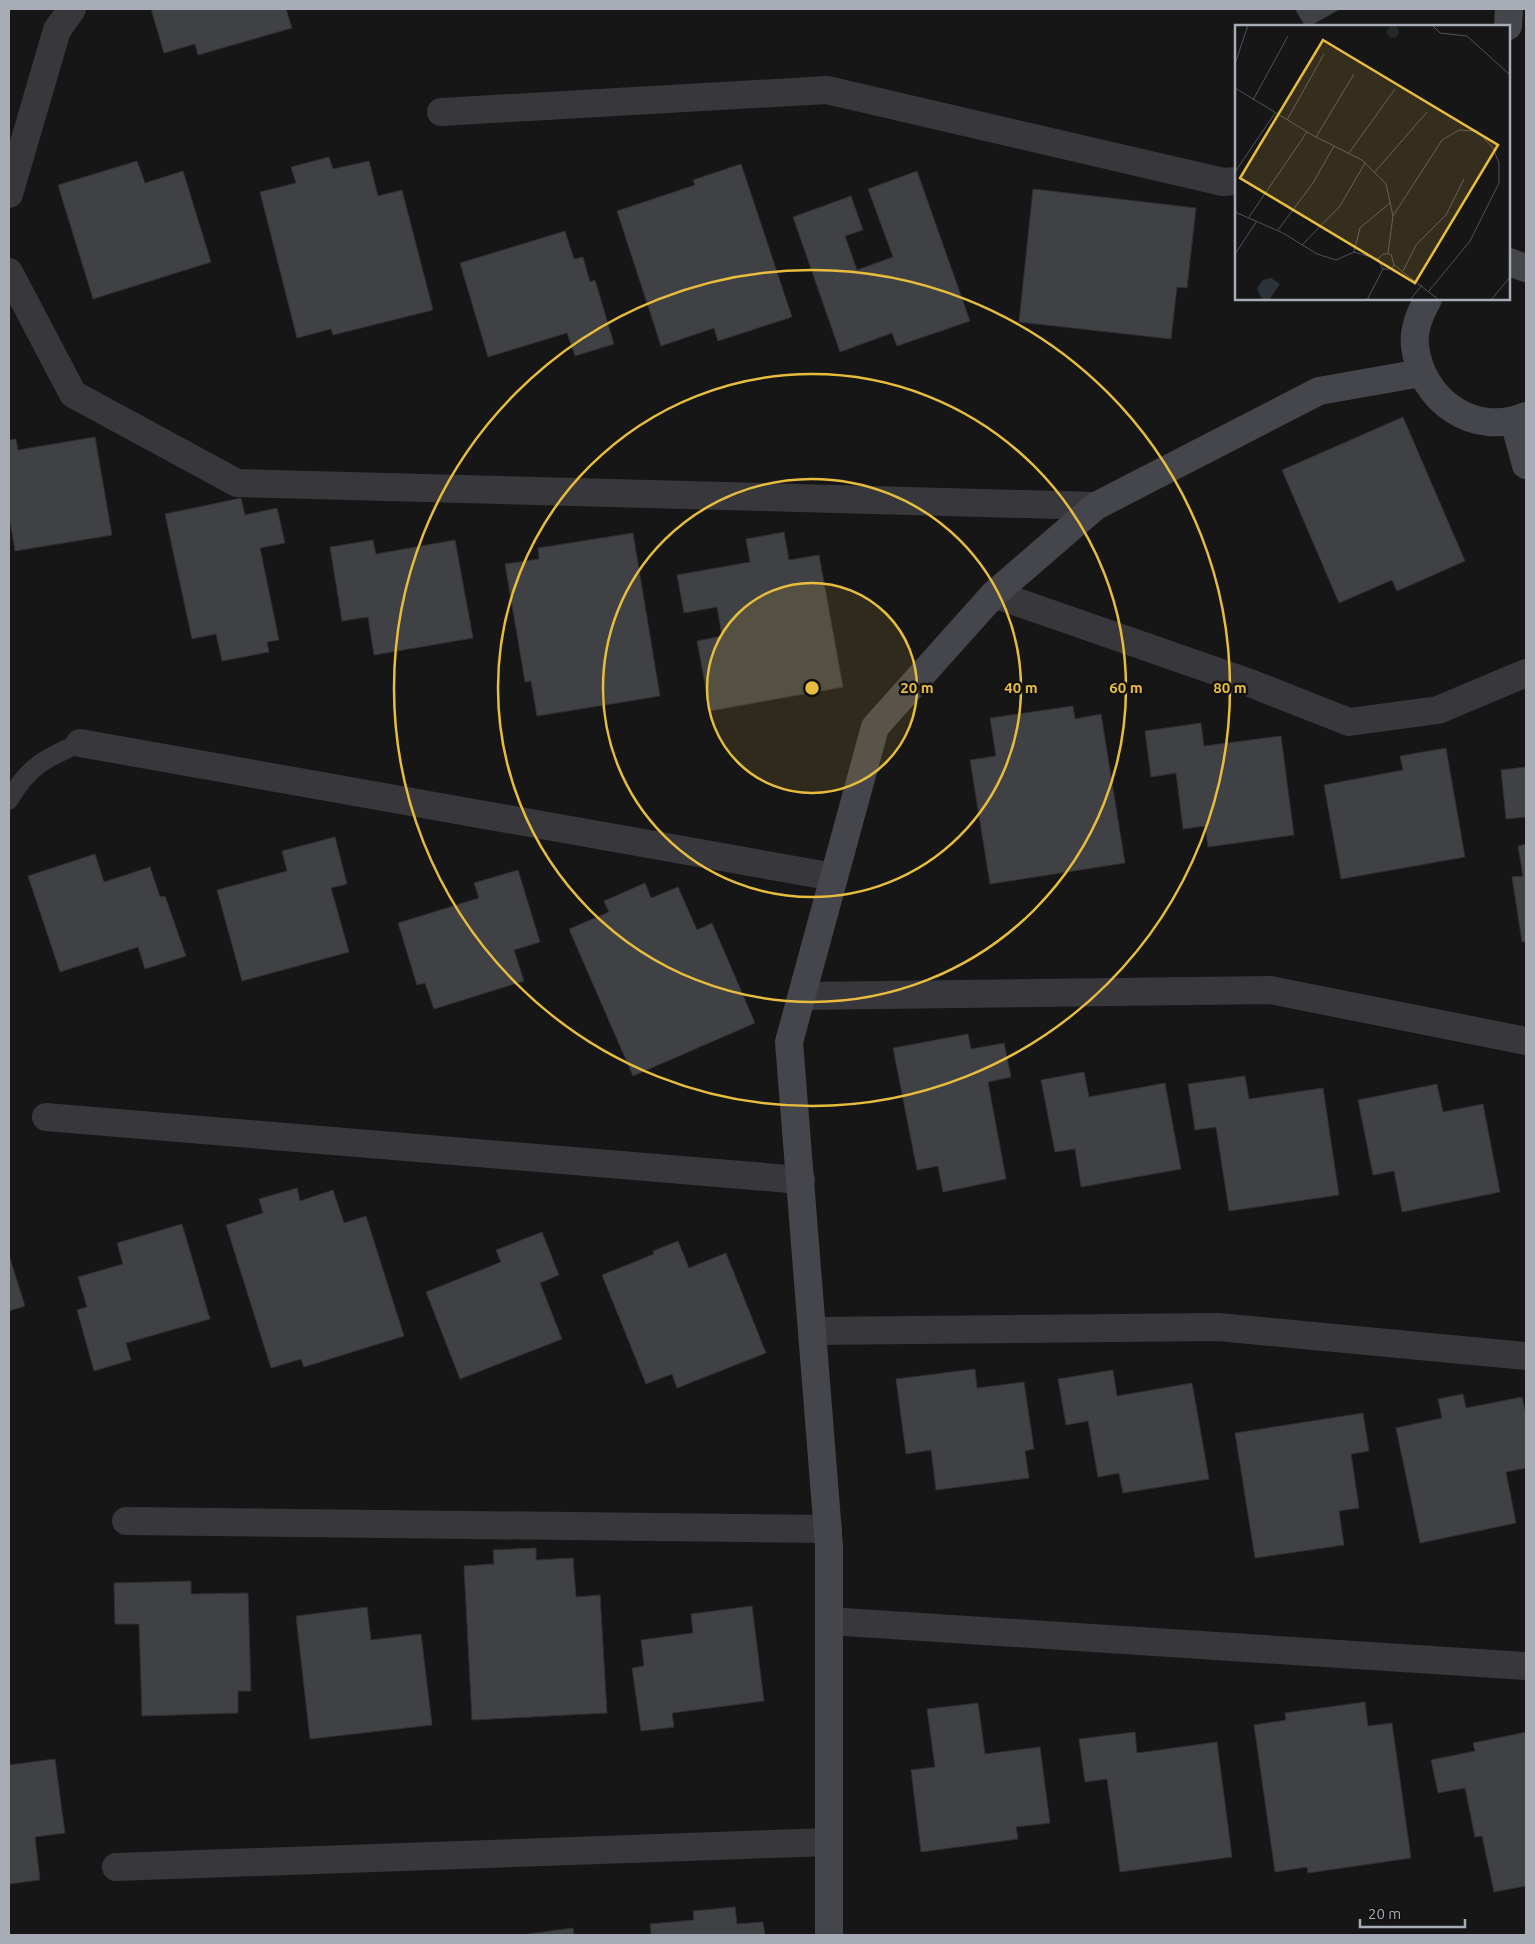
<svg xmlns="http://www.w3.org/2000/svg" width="1535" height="1944" viewBox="0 0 1535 1944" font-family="Ubuntu,sans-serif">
  <rect width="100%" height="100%" fill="#161617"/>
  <!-- building -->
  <g fill="#404144" stroke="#303033">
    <path d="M151 9H286L292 28 198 55 195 44 164 53Z"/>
    <path d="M1295 9H1340L1310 26H1305Z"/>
    <path d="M329 157 333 169 369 161 378 196 402 190 433 310 333 335 331 329 297 338 260 192 296 183 291 167Z"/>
    <path d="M137 161 145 183 183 171 211 262 93 299 58 185Z"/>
    <path d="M741 164 792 317 718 341 714 328 661 346 617 211 695 185 693 180Z"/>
    <path d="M917 171 970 321 897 346 892 333 840 352 793 217 851 196 863 230 845 236 857 270 893 257 868 189Z"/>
    <path d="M1033 189 1196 208 1187 288 1177 287 1171 339 1019 322Z"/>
    <path d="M565 231 574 259 583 257 590 282 595 280 614 344 575 356 567 333 488 357 460 263Z"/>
    <path d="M1403 417 1465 561 1397 591 1392 580 1339 603 1282 470Z"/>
    <path d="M95 437 112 535 15 551 9 515V440L16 439 18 450Z"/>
    <path d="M241 498 245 515 277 508 285 543 260 548 279 640 267 642 269 652 222 661 216 634 192 639 165 514Z"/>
    <path d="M784 532 789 560 819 555 843 687 710 711 697 641 722 636 717 607 684 613 677 575 750 562 746 539Z"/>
    <path d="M633 533 660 696 537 716 531 681 525 682 505 564 539 559 538 548Z"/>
    <path d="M373 540 376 554 455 540 473 638 374 655 368 617 342 621 330 547Z"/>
    <path d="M1073 706 1075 719 1101 714 1125 863 990 884 970 760 996 756 990 718Z"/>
    <path d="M1201 723 1204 746 1281 736 1294 835 1208 847 1205 826 1183 829 1176 773 1151 777 1145 731Z"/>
    <path d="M1446 748 1465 857 1341 879 1324 785 1403 770 1400 756Z"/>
    <path d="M1526 767V817L1506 819 1501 770Z"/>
    <path d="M335 837 347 884 331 888 349 952 242 981 217 890 287 871 282 851Z"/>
    <path d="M1526 844V942H1522L1512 877 1523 876 1518 846Z"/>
    <path d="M95 854 104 882 150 867 160 897 165 896 186 956 145 969 138 947 60 972 28 876Z"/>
    <path d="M518 870 540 942 514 950 524 981 434 1009 425 983 417 985 398 923 479 898 474 883Z"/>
    <path d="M645 883 651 898 678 887 697 930 712 923 755 1023 633 1076 569 929 609 912 604 901Z"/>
    <path d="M968 1034 971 1049 1004 1043 1011 1077 988 1082 1006 1179 943 1192 938 1166 917 1170 893 1048Z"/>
    <path d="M1084 1072 1089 1097 1165 1083 1181 1169 1081 1187 1075 1149 1055 1152 1041 1080Z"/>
    <path d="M1245 1076 1249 1099 1323 1088 1339 1195 1229 1211 1216 1127 1195 1130 1188 1084Z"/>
    <path d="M1437 1084 1443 1112 1483 1104 1500 1192 1402 1212 1394 1171 1373 1175 1358 1100Z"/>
    <path d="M297 1188 300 1201 333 1190 344 1223 366 1216 404 1336 304 1367 301 1359 271 1368 226 1225 263 1213 259 1199Z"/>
    <path d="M182 1224 210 1319 126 1343 131 1360 94 1371 77 1310 87 1307 78 1277 123 1264 117 1243Z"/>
    <path d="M542 1232 559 1275 540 1283 562 1339 460 1379 426 1292 501 1262 496 1250Z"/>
    <path d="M678 1241 689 1268 726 1253 766 1353 677 1388 672 1374 646 1384 602 1275 654 1254 653 1251Z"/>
    <path d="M9 1255 25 1306 9 1311Z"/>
    <path d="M975 1369 977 1388 1024 1382 1034 1449 1025 1451 1029 1478 936 1490 931 1450 906 1454 896 1379Z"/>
    <path d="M1113 1370 1117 1396 1192 1383 1209 1479 1123 1493 1119 1473 1098 1477 1088 1421 1066 1425 1058 1379Z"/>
    <path d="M1463 1394 1466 1408 1522 1397 1526 1415V1468L1506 1472 1516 1523 1420 1543 1396 1428 1442 1418 1438 1399Z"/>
    <path d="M1363 1413 1369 1451 1351 1454 1359 1508 1339 1511 1344 1545 1255 1558 1235 1433Z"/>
    <path d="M536 1548V1560L573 1558 576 1597 600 1595 607 1713 472 1720 464 1566 494 1564 493 1550Z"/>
    <path d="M191 1581V1594L248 1593 251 1691H238V1713L142 1716 139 1624H115L114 1583Z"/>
    <path d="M752 1606 764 1701 672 1713 674 1727 641 1731 632 1668 644 1666 641 1640 693 1633 691 1614Z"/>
    <path d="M367 1607 371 1640 421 1634 432 1725 310 1739 296 1616Z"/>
    <path d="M1365 1702 1368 1726 1392 1723 1411 1858 1308 1873 1307 1867 1275 1872 1254 1725 1286 1720 1285 1713Z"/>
    <path d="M978 1703 985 1754 1040 1747 1050 1823 1016 1827 1018 1839 921 1852 911 1770 935 1767 927 1709Z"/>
    <path d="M1135 1732 1137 1753 1217 1742 1232 1857 1120 1872 1107 1779 1085 1782 1079 1739Z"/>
    <path d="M1526 1732V1886L1494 1892 1482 1836 1475 1837 1465 1788 1438 1793 1431 1760 1475 1751 1473 1743Z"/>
    <path d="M55 1759 65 1833 35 1837 40 1880 9 1884V1765Z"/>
    <path d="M735 1907 737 1924 763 1922 765 1935H651L650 1924 694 1920 693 1911Z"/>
    <path d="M573 1928 574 1935H520Z"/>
  </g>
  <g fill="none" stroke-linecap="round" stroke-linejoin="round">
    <!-- lane -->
    <path stroke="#37373c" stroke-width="19" d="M9 800C29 766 44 759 80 743"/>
    <!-- street -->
    <g stroke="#37373c" stroke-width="28">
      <path d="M441 112 827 90 1223 182 1236 181"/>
      <path d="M9 194 57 30 72 9"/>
      <path d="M9 272 73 394 237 483 1096 506"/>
      <path d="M994 594 1250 683 1349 722 1438 710 1526 673"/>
      <path d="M80 743 834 877"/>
      <path d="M802 996 1270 990 1526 1041"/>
      <path d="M46 1117 801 1180"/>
      <path d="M812 1331 1218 1327 1526 1356"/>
      <path d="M126 1521 828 1529"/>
      <path d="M829 1621 1526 1666"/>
      <path d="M116 1867 829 1842"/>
    </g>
    <!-- secondary -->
    <g stroke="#45464c" stroke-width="28">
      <path d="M1508 26 1509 9"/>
      <path d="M1509 262 1526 268"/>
      <path d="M1428 299C1420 313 1413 330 1415 346 1421 400 1474 438 1526 416"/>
      <path d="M1514 421 1526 465"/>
      <path d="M829 1935V1546L789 1042 875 727 994 594 1096 506 1319 391 1421 373"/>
    </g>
  </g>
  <!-- distance rings -->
  <circle cx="812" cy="688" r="105" fill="#e8bd3d" fill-opacity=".12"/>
  <g fill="none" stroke="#e8bd3d" stroke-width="2.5">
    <circle cx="812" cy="688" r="105"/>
    <circle cx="812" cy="688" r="209"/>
    <circle cx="812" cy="688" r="314"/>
    <circle cx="812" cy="688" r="418"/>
  </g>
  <!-- overview -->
  <g transform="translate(1235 25)">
    <rect width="275" height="275" fill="#161617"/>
    <path d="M152 7a6 6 0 1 1 12 0a6 6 0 1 1-12 0Z" fill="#222a23"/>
    <path d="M36 253 45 259 34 275H27L22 263 28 255Z" fill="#2c333b"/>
    <path fill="none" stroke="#505257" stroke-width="1" d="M197 0 205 8 232 11 275 50M0 39 13 0M0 63 79 111 127 135 151 159 158 191 153 228M18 75 53 11M52 95 89 29M81 112 119 49M114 128 160 64M0 147 40 88M139 148 192 87M0 187 48 208 82 229 101 235 119 227 143 234M158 191 207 115 224 105 242 106 258 123 264 138V158L235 216 194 266M14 192 72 107M43 205 78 158 99 121M67 220 105 181 130 138M119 227 125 203 156 177M0 229 22 196M159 240 156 244H148L143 234 148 229H156L159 240 204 275M168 246 181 220 211 190 229 154M132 275 148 244M175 275 187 260M256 275 275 252"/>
    <path fill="#e8bd3d" fill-opacity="0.15" stroke="#e8bd3d" stroke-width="2.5" d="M88 15 263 120 180 258 5 153Z"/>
    <rect width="275" height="275" fill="none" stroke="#a8acb7" stroke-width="2.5"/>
  </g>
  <circle cx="812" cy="688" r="8" fill="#e8bd3d" stroke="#111112" stroke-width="2.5"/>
  <g font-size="15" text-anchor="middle" font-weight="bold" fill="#e8bd3d" stroke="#111112" stroke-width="5" stroke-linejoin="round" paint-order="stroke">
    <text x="917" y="693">20 m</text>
    <text x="1021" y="693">40 m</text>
    <text x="1126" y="693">60 m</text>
    <text x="1230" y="693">80 m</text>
  </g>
  <!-- border -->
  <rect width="1535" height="1944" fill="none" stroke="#a8acb7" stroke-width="20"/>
  <!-- scale -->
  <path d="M1360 1919v8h105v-8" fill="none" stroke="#a8acb7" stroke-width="2.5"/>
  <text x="1368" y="1919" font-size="15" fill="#a8acb7" stroke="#111112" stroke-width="4" paint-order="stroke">20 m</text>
</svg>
